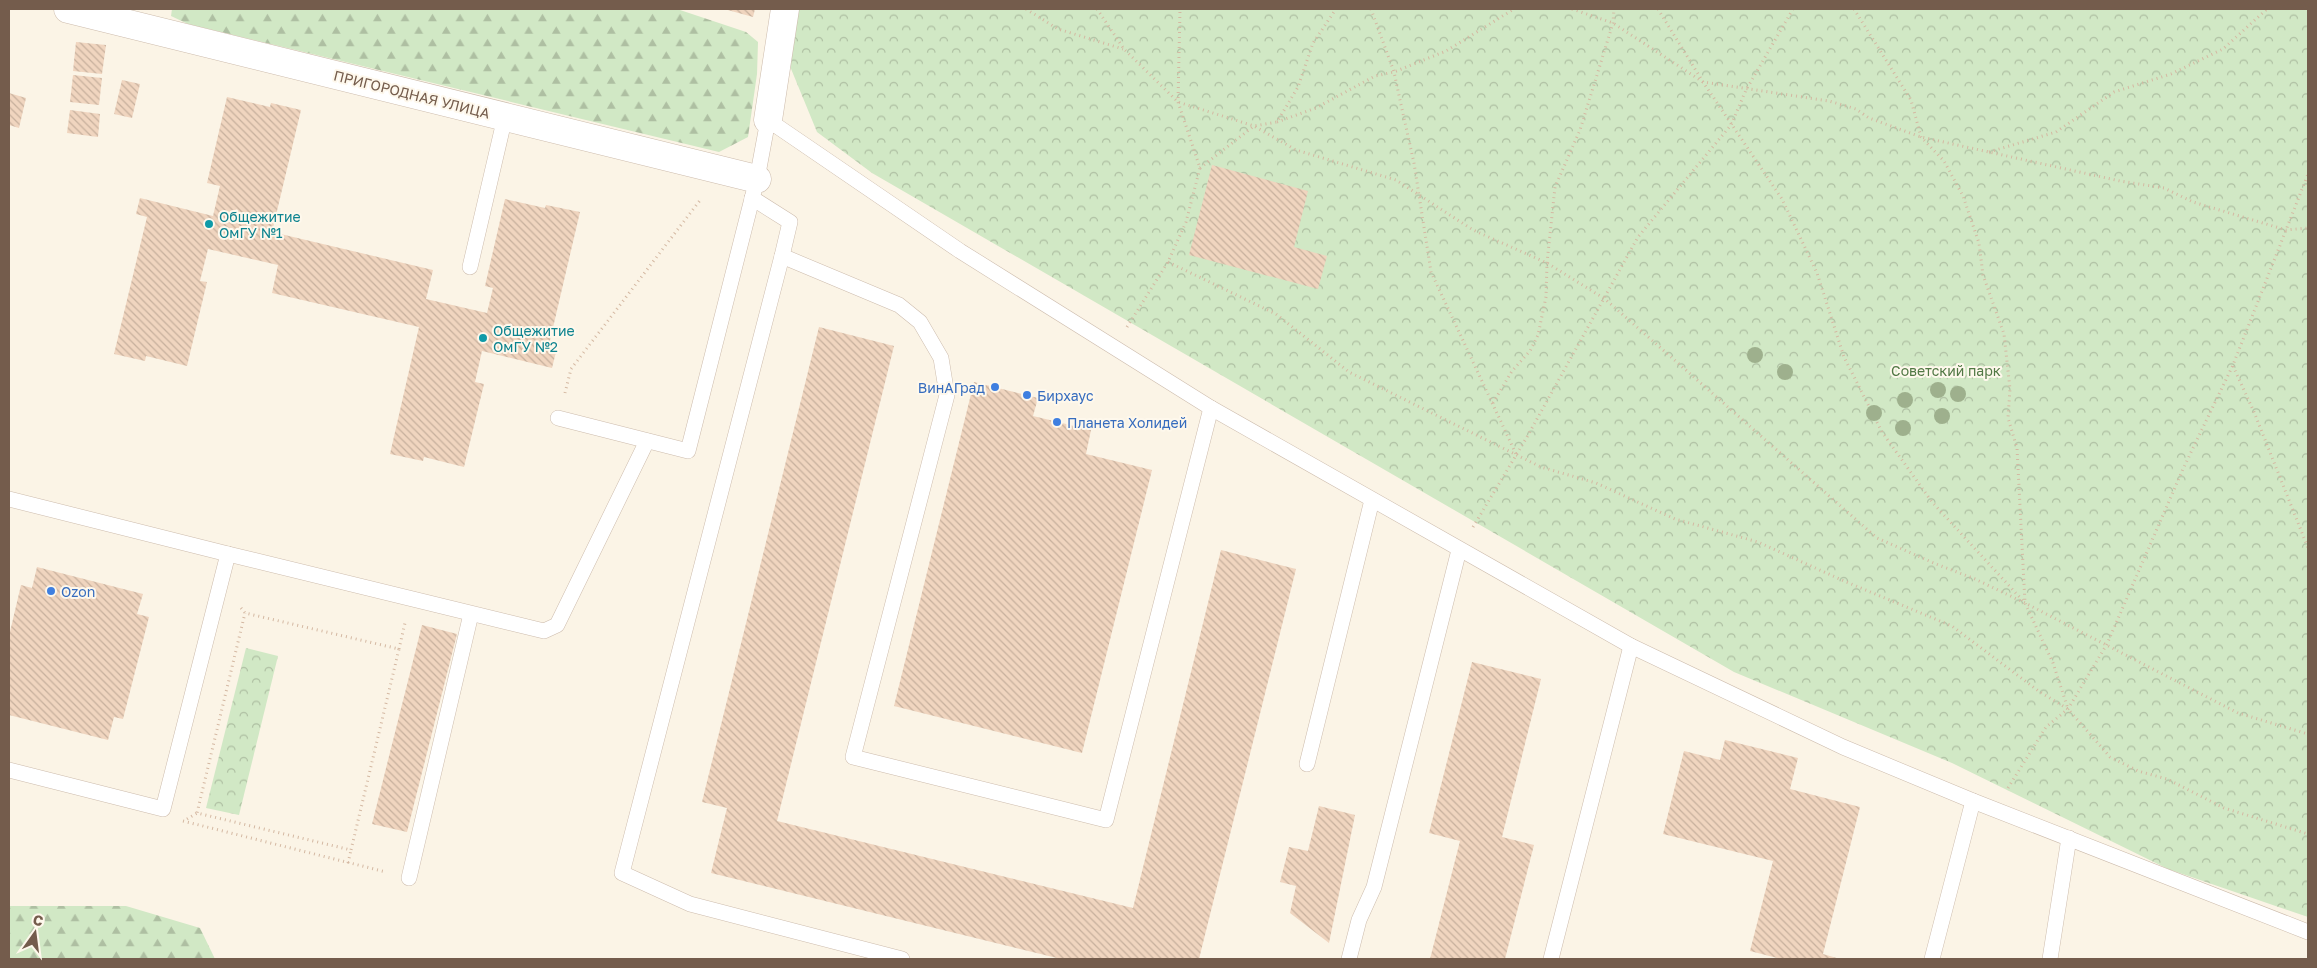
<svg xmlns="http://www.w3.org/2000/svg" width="2317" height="968" viewBox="0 0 2317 968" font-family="'Golos Text',sans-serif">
  <defs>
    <pattern id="forest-firs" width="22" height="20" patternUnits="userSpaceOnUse" patternTransform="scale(1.25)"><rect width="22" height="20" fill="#d1e8c5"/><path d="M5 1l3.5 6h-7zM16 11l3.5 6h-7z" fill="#aebfa2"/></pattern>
    <pattern id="park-crowns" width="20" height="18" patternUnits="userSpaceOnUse" patternTransform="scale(1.25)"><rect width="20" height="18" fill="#d1e8c5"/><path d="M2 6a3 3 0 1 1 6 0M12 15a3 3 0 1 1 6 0" fill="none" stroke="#aebfa2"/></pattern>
    <pattern id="building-back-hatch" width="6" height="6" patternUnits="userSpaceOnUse" patternTransform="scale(1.25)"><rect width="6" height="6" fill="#f0d5bf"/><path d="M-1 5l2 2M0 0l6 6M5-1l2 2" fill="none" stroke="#c7b09d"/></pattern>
  </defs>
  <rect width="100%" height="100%" fill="#fbf4e6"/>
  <!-- forest -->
  <g fill="url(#forest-firs)">
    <path d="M172 9H677L746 32 758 42 757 74 748 137 719 152 188 24 171 16Z"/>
    <path d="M9 906H126L200 928 215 959H9Z"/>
  </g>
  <!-- park -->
  <g fill="url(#park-crowns)">
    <path d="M799 9H2308V917L2168 869 1952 763 1734 672 872 173 817 132 787 59Z"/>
    <path d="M246 648 278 656 239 815 206 808Z"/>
  </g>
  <!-- building -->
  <g fill="url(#building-back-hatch)">
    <path d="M724 9H755L753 17Z"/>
    <path d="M76 42 106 45 102 74 73 71Z"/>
    <path d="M73 75 102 78 99 105 70 102Z"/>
    <path d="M122 80 140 84 132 118 114 114Z"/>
    <path d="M9 93 26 98 19 128 9 125Z"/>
    <path d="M227 97 270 107 271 103 301 110 272 232 433 270 426 299 487 313 493 288 485 286 505 199 545 208 546 205 580 212 548 349 556 352 552 368 482 351 475 382 484 384 464 467 424 457 423 461 390 454 419 327 272 293 278 265 208 249 200 281 207 282 187 366 146 356 145 361 114 354 147 217 136 214 140 198 213 216 220 186 207 183Z"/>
    <path d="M70 110 100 114 98 137 67 133Z"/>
    <path d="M1212 165 1308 191 1294 247 1327 256 1318 289 1189 255Z"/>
    <path d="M819 327 894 346 777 821 1133 908 1221 550 1296 569 1199 959H1061L711 873 727 808 702 802Z"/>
    <path d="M974 382 1038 398 1033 416 1091 430 1086 454 1152 470 1082 753 894 706Z"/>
    <path d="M37 567 143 594 137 614 149 617 123 719 114 717 108 740 9 715V636L21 585 32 588Z"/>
    <path d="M422 625 457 634 407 832 372 824Z"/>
    <path d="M1472 662 1541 679 1502 837 1534 845 1505 959H1430L1460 841 1429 833Z"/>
    <path d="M1725 740 1798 758 1790 789 1860 807 1823 954 1840 959H1781L1750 951 1773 861 1663 834 1684 751 1720 760Z"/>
    <path d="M1319 806 1355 815 1329 943 1290 913 1296 886 1280 882 1289 847 1308 851Z"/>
  </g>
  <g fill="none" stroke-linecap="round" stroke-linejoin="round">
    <!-- service casing -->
    <g stroke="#cdbcad" stroke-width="16">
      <g id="service">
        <path d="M752 198 790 222 782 256 899 305 920 322 941 358 947 395 853 757 1106 820 1211 408"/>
        <path d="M782 256 622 873 690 904 902 959"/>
        <path d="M470 267 505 117"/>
        <path d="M558 418 688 451 757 179 768 120 960 251 1211 408 1631 646 1843 747 1973 801 2308 932"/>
        <path d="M9 499 228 554 163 809 9 770"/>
        <path d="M228 554 544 631 557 625 647 441"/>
        <path d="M1307 764 1372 500"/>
        <path d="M409 878 471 614"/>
        <path d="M1349 959 1359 920 1374 887 1459 550"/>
        <path d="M1551 959 1631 646"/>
        <path d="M1932 959 1973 801"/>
        <path d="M2050 959 2069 838"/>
      </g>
    </g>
    <!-- minor casing -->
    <g stroke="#cdbcad" stroke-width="29">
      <g id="minor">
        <path d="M68 9 757 179"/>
        <path d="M768 120 785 9"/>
      </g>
    </g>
    <!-- path -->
    <g stroke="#d4b8a2" stroke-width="3" stroke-dasharray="1 4" stroke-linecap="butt">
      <path d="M1026 9 1058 29 1123 49"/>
      <path d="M1097 9 1124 49 1178 102 1254 126 1296 150 1396 180 1473 230 1547 263 1605 299 1877 538 1936 564 1975 579 2025 603 2238 713 2308 734"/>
      <path d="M1371 9 1394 72 1400 100 1414 163 1431 272 1516 454"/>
      <path d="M1572 9 1613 23 1703 82 1829 101 1856 109 1869 118 1921 137 2120 181 2164 188 2193 202 2286 230 2308 228"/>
      <path d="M1658 9 1703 82 1782 199 1817 273 1844 357 1882 432 1932 502 2025 603 2053 663 2068 709"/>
      <path d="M1854 9 1911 100 1921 137 1944 161 1963 196 1979 243 1983 275 2004 334 2010 389 2008 418 2017 448 2025 603"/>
      <path d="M1277 122 1316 108 1375 76 1394 72 1446 51 1514 9"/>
      <path d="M1989 152 2056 132 2114 92 2171 74 2223 49 2267 9"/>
      <path d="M1200 168 1254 126 1277 122 1298 87 1313 43 1336 9"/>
      <path d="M1168 262 1276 314 1349 372 1541 467 1596 483 1675 519 1758 542 1844 581 1952 626 2040 692 2068 709 2110 757 2138 771 2167 779 2224 808 2308 834"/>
      <path d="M1127 327 1168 262 1186 222 1200 168 1178 102 1180 9"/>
      <path d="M2233 366 2254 412 2308 548"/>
      <path d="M565 393 571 369 701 199"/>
      <path d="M1493 403 1512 371 1530 351 1538 335 1546 297 1547 263 1555 187 1580 130 1613 23 1614 9"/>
      <path d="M1473 527 1527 437 1638 237 1731 125 1746 90 1793 9"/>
      <path d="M241 608 245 613 399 649 351 850 197 813 245 613"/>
      <path d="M399 649 405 623"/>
      <path d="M2008 788 2046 727 2068 709 2107 644 2183 469 2233 365 2308 174"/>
      <path d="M187 819 197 813"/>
      <path d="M183 821 386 872"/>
      <path d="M348 863 351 850"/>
    </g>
    <!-- service -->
    <use href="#service" stroke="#fff" stroke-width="15"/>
    <!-- minor -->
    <use href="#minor" stroke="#fff" stroke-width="28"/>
  </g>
  <!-- trees -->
  <g fill="#9eb08d">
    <circle cx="1755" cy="355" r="8"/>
    <circle cx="1785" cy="372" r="8"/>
    <circle cx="1938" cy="390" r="8"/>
    <circle cx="1958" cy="394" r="8"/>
    <circle cx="1905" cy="400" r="8"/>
    <circle cx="1874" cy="413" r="8"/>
    <circle cx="1942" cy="416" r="8"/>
    <circle cx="1903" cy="428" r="8"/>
  </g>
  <!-- markers -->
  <g fill="#0f9aa8" stroke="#fef8ec" stroke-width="2">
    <circle cx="209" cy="224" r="5"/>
    <circle cx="483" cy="338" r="5"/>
  </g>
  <g fill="#3f7fe0" stroke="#fef8ec" stroke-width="2">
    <circle cx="995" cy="387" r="5"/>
    <circle cx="1027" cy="395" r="5"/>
    <circle cx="1057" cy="422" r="5"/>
    <circle cx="51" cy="591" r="5"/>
  </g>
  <g text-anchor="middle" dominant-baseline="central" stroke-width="4" stroke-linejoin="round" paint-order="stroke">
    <!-- street labels -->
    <g font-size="14" fill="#745c4c" stroke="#fef8ec">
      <text transform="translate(412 94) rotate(14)">ПРИГОРОДНАЯ УЛИЦА</text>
    </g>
    <!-- culture labels -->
    <g font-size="14" fill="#0d838f" stroke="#fef8ec" text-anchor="start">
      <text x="219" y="216">Общежитие<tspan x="219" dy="16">ОмГУ №1</tspan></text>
      <text x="493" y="330">Общежитие<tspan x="493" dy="16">ОмГУ №2</tspan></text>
    </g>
    <!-- park labels -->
    <g font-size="14" fill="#517844" stroke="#fef8ec">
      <text x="1946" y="370">Советский парк</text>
    </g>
    <!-- shop labels -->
    <g font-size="14" fill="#366cbe" stroke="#fef8ec" text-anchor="start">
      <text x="985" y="387" text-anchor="end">ВинАГрад</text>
      <text x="1037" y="395">Бирхаус</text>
      <text x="1067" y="422">Планета Холидей</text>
      <text x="61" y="591">Ozon</text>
    </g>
  </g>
  <!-- border -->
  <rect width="2317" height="968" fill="none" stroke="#745c4c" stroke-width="20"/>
  <!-- north arrow -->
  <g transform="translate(35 933) rotate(14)" stroke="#fef8ec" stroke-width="4" paint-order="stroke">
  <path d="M0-4L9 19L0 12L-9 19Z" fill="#745c4c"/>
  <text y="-8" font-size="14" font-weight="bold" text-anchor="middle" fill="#745c4c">С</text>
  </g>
</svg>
